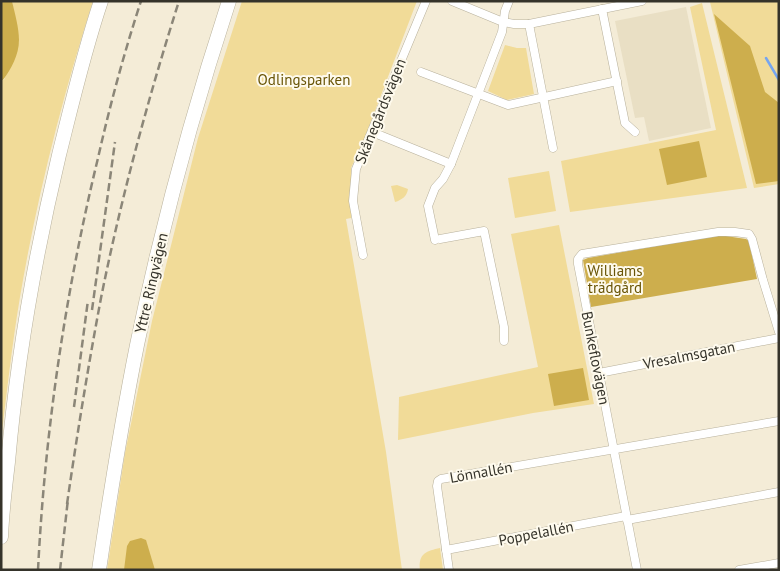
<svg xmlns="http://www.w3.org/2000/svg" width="780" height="571" viewBox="0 0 780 571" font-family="'PT Sans',sans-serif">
  <rect width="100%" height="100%" fill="#f4ecd7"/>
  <!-- built -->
  <path fill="#e9dfc4" d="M686 7 711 128 649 141 644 117 635 118 615 21Z"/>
  <!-- green -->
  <g fill="#f1db98">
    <path d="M12 1H93C62 98 37 197 20 297 12 344 7 392 1 440V80H4L19 41Z"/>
    <path d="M242 1H417L365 137 351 168V218L346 219 386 452 402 570H107L125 453 152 321 198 138Z"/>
    <path d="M779 1V184L754 188 710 2Z"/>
    <path d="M702 3 747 188 570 212 561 161 716 130 690 7Z"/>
    <path d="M505 45 517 48H526L534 94 507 100 488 91Z"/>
    <path d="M549 171 556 211 515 218 508 178Z"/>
    <path d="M397 185 408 189C407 196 402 200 395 202L391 186Z"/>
    <path d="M559 225 594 404 533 413 398 440 399 397 538 367 511 234Z"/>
    <path d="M440 548 443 570H420C418 553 427 551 440 548Z"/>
  </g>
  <!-- forest -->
  <g fill="#cdae4d">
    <path d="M1 1H12C15 14 19 28 19 40 19 55 11 69 3 80H1Z"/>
    <path d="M714 14 750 46 765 92 779 103V181L756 184Z"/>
    <path d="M699 141 707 177 667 185 659 149Z"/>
    <path d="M719 235 746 239 749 241 757 279 591 307 583 260 588 258Z"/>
    <path d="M583 368 589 400 554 406 548 374Z"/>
    <path d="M141 538 146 540 155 570H124L127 546 130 541Z"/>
  </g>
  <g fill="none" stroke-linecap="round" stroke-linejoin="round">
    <!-- stream -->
    <path stroke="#76a5f0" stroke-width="2.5" d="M766 58 779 80"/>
    <!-- street casing -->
    <g stroke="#b8b19c" stroke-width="9">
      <g id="street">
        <path d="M452 1 503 22 514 24H529L642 1"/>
        <path d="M602 9 625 123 635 132"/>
        <path d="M529 24 553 148"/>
        <path d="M421 72 508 105 617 81"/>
        <path d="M372 132 451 164"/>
        <path d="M440 239 484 231 504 327V341"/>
        <path d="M435 240 428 206 435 188 443 179 451 164 502 32 505 11 509 1"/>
        <path d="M363 255 353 201 356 169 426 1"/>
        <path d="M599 373 779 338"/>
        <path d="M627 520 779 492"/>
        <path d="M446 550 626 516"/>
        <path d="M449 570 437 486 438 481 441 479 779 421"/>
        <path d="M637 570 578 264V259L582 254 718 232H735L749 234 752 239 763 280 779 332"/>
        <path d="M739 570 779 563"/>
      </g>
    </g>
    <!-- highway casing -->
    <g stroke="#b8b19c" stroke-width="15">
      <g id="highway">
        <path d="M1 537C2 512 5 487 8 462 17 358 35 256 59 155 72 103 84 51 101 1"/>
        <path d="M99 570C110 495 122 420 137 345 161 229 192 114 229 1"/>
      </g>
    </g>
    <!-- street -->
    <use href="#street" stroke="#fff" stroke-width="8"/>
    <!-- highway -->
    <use href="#highway" stroke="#fff" stroke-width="14"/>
    <!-- rail -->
    <g stroke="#8b8678" stroke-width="2.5" stroke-dasharray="8 4" stroke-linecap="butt">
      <path d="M92 310 115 142"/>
      <path d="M74 407 88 300"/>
      <path d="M67 504C77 435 88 367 101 298 121 198 148 99 179 1"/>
      <path d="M38 570C45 431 65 294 98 158 110 105 124 53 141 1"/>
      <path d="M60 570 68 499"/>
    </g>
  </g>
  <g text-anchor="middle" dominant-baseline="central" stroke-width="4" stroke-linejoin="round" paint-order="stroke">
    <!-- park labels -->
    <g font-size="15" fill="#695405" stroke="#fefaed">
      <text x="304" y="79">Odlingsparken</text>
      <text x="615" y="270">Williams<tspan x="615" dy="17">trädgård</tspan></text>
    </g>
    <!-- street labels -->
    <g font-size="15" fill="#35332a" stroke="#fefaed">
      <text transform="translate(380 111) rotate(-68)">Skånegårdsvägen</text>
      <text transform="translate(151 283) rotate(-77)">Yttre Ringvägen</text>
      <text transform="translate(689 355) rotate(-11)">Vresalmsgatan</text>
      <text transform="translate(596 358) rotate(79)">Bunkeflovägen</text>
      <text transform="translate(481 472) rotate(-10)">Lönnallén</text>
      <text transform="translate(536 533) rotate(-11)">Poppelallén</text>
    </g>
  </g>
  <!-- border -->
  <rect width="780" height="571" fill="none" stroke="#35332a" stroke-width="5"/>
</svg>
